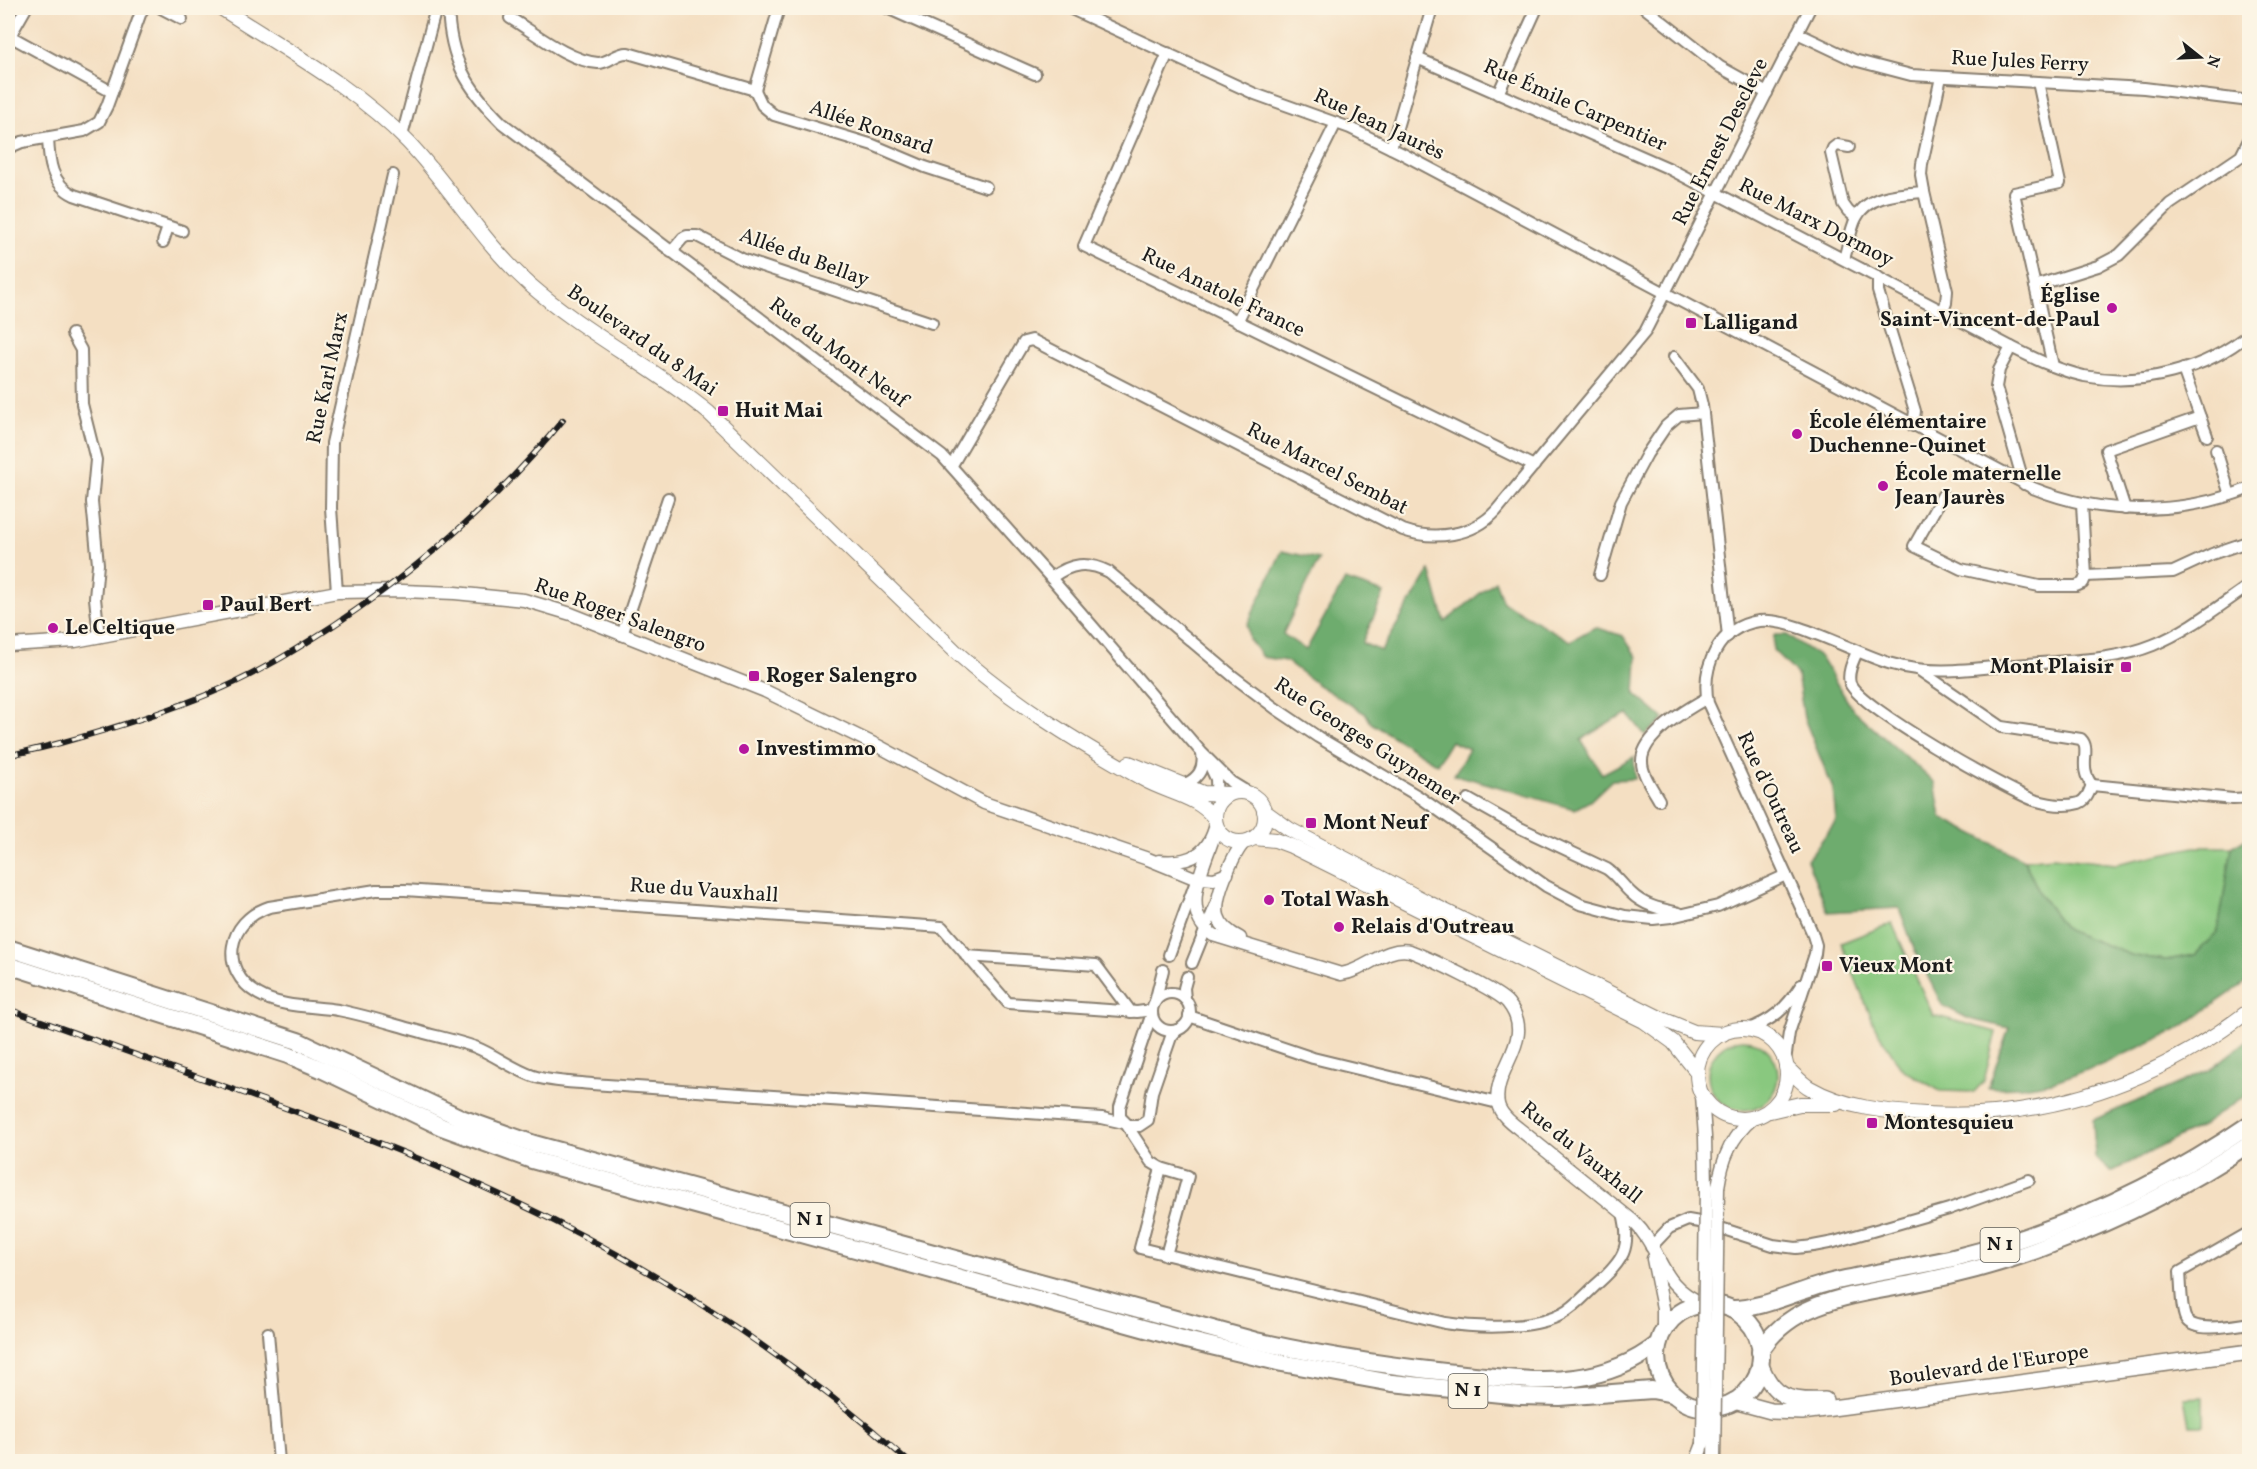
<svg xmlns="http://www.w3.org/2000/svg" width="2257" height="1469" viewBox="0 0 2257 1469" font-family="Vollkorn,serif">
  <rect width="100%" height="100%" fill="#fcf5e5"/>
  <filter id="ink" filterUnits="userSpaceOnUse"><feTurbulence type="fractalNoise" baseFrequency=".0167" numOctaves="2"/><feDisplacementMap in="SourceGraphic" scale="12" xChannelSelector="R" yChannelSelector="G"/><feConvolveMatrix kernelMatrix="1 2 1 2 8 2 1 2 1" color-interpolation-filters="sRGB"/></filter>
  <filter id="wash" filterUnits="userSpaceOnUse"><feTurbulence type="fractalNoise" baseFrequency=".008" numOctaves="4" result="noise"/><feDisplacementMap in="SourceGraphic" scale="24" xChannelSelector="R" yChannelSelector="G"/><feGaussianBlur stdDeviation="1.35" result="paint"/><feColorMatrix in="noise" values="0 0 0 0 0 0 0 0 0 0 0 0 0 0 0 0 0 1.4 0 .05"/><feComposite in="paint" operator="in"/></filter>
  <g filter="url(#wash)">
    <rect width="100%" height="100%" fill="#f4dfc2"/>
    <!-- green -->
    <g fill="#89c87f" stroke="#52724e" stroke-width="1.5">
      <path d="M2194 847H2232L2218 931 2195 955 2166 960 2134 956 2066 930 2041 896 2024 860 2053 857 2116 864Z"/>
      <path d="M1892 923 1933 1015 1996 1032 1984 1081 1974 1092 1940 1091 1902 1069 1875 1027 1841 943Z"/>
      <circle cx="1743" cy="1075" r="35"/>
      <path d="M2203 1397V1425H2189L2184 1398Z"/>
    </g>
    <!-- forest -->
    <g fill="#6eac6e" stroke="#456445" stroke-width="1.5">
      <path d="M1282 551 1319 559 1283 634 1306 650 1345 580 1384 593 1362 643 1381 651 1430 570 1445 622 1495 581 1503 602 1570 641 1595 627 1623 636 1637 657 1635 694 1664 719 1645 735 1628 714 1614 719 1581 740 1602 774 1634 757 1635 779 1612 780 1590 801 1575 809C1534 799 1495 784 1454 775L1469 749 1451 741 1437 764 1371 723 1366 714 1318 685 1286 661 1262 657 1249 639 1247 625Z"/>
      <path d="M1774 635H1787L1821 658 1853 710 1935 783 1941 817 2024 860 2041 896 2066 930 2134 956 2166 960 2195 955 2218 931 2232 847 2249 836V980L2177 1030 2101 1065 2052 1082 2022 1087 1988 1088 2009 1028 1969 1019 1942 1005 1915 951 1899 908 1828 912 1807 860 1836 821 1833 789 1804 718 1797 674 1773 650Z"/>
      <path d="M2249 1039V1093L2201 1126 2111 1172 2095 1158 2093 1120 2208 1071Z"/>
    </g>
  </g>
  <g filter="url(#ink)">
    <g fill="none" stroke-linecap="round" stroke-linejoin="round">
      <!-- minor casing -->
      <g stroke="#887e6f" stroke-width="14">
        <g id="minor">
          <path d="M161 8 182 19"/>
          <path d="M448 8C450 59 466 87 502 123L942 456 1051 578 1202 753 1231 782 1249 793"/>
          <path d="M779 8 755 90 762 105 774 115 873 145 925 167 986 187"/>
          <path d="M887 8 1035 74"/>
          <path d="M1069 8 1255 94 1350 128 1401 153 2033 488C2102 516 2180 516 2250 488"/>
          <path d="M1645 8 1720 67 1767 93"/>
          <path d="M510 18C535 33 569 61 598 63 610 63 616 52 628 53L755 90"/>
          <path d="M1797 33 1854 60 1911 75 2144 88 2250 101"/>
          <path d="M8 35 112 92"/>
          <path d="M10 36 26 8"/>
          <path d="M1168 53 1084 246 1534 466"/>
          <path d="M1417 58 1668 168 2011 347C2035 359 2058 370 2084 376 2141 387 2206 370 2250 333"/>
          <path d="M2038 82 2060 183 2014 193 2053 366"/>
          <path d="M1498 94 1537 8"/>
          <path d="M402 136 436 8"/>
          <path d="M48 138C49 161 51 184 74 195L182 231"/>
          <path d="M1849 147 1837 145 1833 148 1831 153 1843 204 1848 211 1856 218"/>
          <path d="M8 148 22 142 84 131 99 122 107 106 141 12 144 8"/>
          <path d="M1391 148 1432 8"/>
          <path d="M1924 192 1947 291 1946 303 1943 311"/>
          <path d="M163 242 168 227"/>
          <path d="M671 252 683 238 687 236H697L744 260 932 323"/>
          <path d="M1844 259C1848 246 1850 231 1856 218 1868 194 1901 194 1924 192L1921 175 1922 164 1941 77"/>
          <path d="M1878 277V291L1915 411 1913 426"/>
          <path d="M2035 286 2098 266 2119 255 2170 204 2241 156 2250 138"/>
          <path d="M1237 322 1336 123"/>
          <path d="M72 334 81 350 82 404 96 460 92 502 98 564 95 598 99 637"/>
          <path d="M2011 347 1999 370 1996 387 2024 484"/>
          <path d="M1674 357 1698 389 1702 405 1728 636"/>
          <path d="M2183 369 2200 417"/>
          <path d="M2216 450 2230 495"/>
          <path d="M952 465 1024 342 1032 340 1403 530C1434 541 1473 536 1496 511L1645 332 1810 8"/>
          <path d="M1943 495 1914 546 1961 569 2039 586H2076L2083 583 2086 576 2082 504"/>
          <path d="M2125 509 2106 450 2200 417 2207 436"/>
          <path d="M1600 575 1621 502 1647 454 1666 426 1679 415 1703 413"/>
          <path d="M2086 576 2173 572 2212 554 2250 541"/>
          <path d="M1051 578C1071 563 1087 561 1109 572L1234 677 1275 708 1318 737 1418 796 1546 886 1580 904 1625 916 1653 919 1671 917 1718 906 1786 875"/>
          <path d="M337 592 331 508 332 443 393 175"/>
          <path d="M622 635 668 498"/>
          <path d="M1857 652C1853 661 1847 673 1850 683 1858 707 2005 789 2034 800 2047 804 2065 807 2079 803 2087 800 2089 792 2092 785"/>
          <path d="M1919 670 2002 727 2081 739C2092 750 2077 767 2092 785"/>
          <path d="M1209 764 1216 779 1217 807"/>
          <path d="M1182 785C1197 780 1205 770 1202 754"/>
          <path d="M2092 785 2233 799 2250 798"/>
          <path d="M1468 799 1516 826 1607 869C1617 876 1622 885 1631 893 1644 906 1661 909 1679 913"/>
          <path d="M1659 800C1653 789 1642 775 1642 762 1641 736 1687 709 1707 698"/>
          <path d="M1169 955 1195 884"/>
          <path d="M966 956 1096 965 1131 1012"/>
          <path d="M1192 963 1218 899"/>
          <circle cx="1171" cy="1012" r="19"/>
          <path d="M1185 999 1184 988 1187 977"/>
          <path d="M1155 1002 1163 970"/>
          <path d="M1152 1013 1120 1107V1117L1129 1126H1139L1148 1120 1152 1092 1171 1037 1177 1030"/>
          <path d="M1189 1016 1313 1058 1498 1103"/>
          <path d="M1746 1030C1772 1021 1787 1008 1801 985"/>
          <path d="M1785 1061 1789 1033 1815 954 1816 945 1812 932 1708 703C1701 667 1718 627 1759 621 1793 617 1856 654 1892 664 1935 677 1983 667 2028 664 2069 660 2114 661 2153 645 2188 631 2219 606 2250 585"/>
          <path d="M1124 1123 1102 1118 592 1084C572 1082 551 1082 533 1076 513 1069 495 1055 475 1047 455 1040 434 1036 414 1030 389 1023 364 1015 338 1010 312 1006 282 1008 258 994 218 970 227 921 269 907L376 890H405L942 927 1008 1003 1137 1012 1152 1010"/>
          <path d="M1126 1124 1151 1162 1161 1168 1188 1176 1166 1255"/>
          <path d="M1161 1168 1140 1248 1445 1323C1477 1328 1533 1330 1562 1314 1575 1307 1586 1294 1597 1284 1623 1261 1632 1248 1623 1213"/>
          <path d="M2250 1232 2180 1272C2181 1283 2181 1311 2186 1319 2195 1334 2235 1325 2250 1323"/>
          <path d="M1651 1247 1669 1228 1688 1220 1705 1223 1773 1245 1796 1248 1813 1246 1834 1242 1949 1209 2029 1180"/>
          <path d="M268 1333 279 1462"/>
        </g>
      </g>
      <!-- tertiary casing -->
      <g stroke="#887e6f" stroke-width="15">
        <g id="tertiary">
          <path d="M8 645 75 641 337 592 402 591 455 593 524 600 571 614 765 691 882 748 984 803 1148 859 1192 877 1214 879 1227 874"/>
          <path d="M1212 841C1202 870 1180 913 1213 935L1341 974C1366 971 1384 946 1410 951 1428 958 1499 991 1508 1003 1538 1040 1491 1070 1498 1104 1500 1114 1510 1122 1518 1128L1633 1221C1664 1251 1657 1285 1704 1304"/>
          <path d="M1159 861C1189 864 1209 855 1216 824"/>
          <path d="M1240 938C1230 933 1221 927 1218 916 1213 898 1233 855 1244 842"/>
          <path d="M1702 1095 1705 1137 1706 1187"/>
          <path d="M1718 1187C1722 1160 1731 1136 1753 1118"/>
          <path d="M1653 1259 1663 1308V1332"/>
          <path d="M1696 1462 1703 1444"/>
        </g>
      </g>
      <!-- secondary casing -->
      <g stroke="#887e6f" stroke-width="16">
        <g id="secondary">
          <path d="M221 8C284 49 355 87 408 142 451 187 482 242 529 284 585 333 652 366 709 413L956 652C1013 703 1077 742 1143 779 1167 793 1198 796 1215 819"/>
          <path d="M1129 763 1203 793 1229 794"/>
          <circle cx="1240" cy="817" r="25"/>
          <path d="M1264 811 1289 829 1429 903 1662 1019 1694 1032 1723 1034"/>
          <path d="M1254 838 1275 840 1291 846 1644 1021 1673 1042 1697 1072"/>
          <circle cx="1742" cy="1074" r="45"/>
          <path d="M1786 1067C1794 1074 1801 1083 1810 1088 1844 1108 1888 1112 1926 1114 2047 1120 2154 1084 2250 1010"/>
          <path d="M1770 1111 1800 1104H1836"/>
        </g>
      </g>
      <!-- primary casing -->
      <g stroke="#887e6f" stroke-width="18">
        <g id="primary">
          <path d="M1760 1363C1773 1398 1789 1402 1825 1400"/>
          <path d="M1734 1401 1771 1411 1802 1412 2250 1352"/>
        </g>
      </g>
      <!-- trunk casing -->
      <g stroke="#887e6f" stroke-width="20">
        <g id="trunk">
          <path d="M8 948 298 1041 461 1118 534 1144 1256 1341C1328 1357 1400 1368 1474 1375 1507 1378 1541 1383 1575 1378 1606 1374 1634 1363 1658 1344"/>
          <path d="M8 965 288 1055 321 1069 442 1127 532 1160 1186 1340 1282 1363 1392 1383 1521 1396 1559 1397 1652 1390 1673 1394"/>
          <circle cx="1709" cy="1356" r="52"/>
          <path d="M1731 1309C1762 1310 1803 1288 1836 1281 1876 1272 1917 1267 1957 1257 2061 1231 2161 1185 2250 1124"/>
          <path d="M1760 1352C1792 1297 1865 1294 1921 1282 1965 1273 2010 1261 2052 1244 2122 1218 2188 1185 2250 1143"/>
        </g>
      </g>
      <!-- minor -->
      <use href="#minor" stroke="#fff" stroke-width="10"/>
      <!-- tertiary -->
      <use href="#tertiary" stroke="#fff" stroke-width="12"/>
      <!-- secondary -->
      <use href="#secondary" stroke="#fff" stroke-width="14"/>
      <!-- primary -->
      <use href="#primary" stroke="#fff" stroke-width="15"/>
      <!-- trunk -->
      <use href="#trunk" stroke="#fff" stroke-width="16"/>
      <!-- rail casing -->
      <g stroke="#1c1c1c" stroke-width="6">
        <g id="rail">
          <path d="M8 756C25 751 43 748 60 743 111 729 163 713 211 693 255 675 294 651 334 625 420 568 498 500 563 420"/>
          <path d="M8 1009C70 1031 132 1054 195 1076 291 1110 388 1143 481 1186 636 1256 782 1348 909 1462"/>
        </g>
      </g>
      <!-- rail -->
      <use href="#rail" stroke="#fcf5e5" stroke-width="4" stroke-dasharray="11" stroke-linecap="butt"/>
      <!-- tertiary-bridge casing -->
      <g stroke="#887e6f" stroke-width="15" stroke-linecap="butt">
        <g id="tertiary-bridge">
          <path d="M1703 1444 1706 1187"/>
          <path d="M1714 1462 1718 1187"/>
        </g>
      </g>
      <!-- tertiary-bridge -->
      <use href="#tertiary-bridge" stroke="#fff" stroke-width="12"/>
    </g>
  </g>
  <!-- markers -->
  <g fill="#b5179e" stroke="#fcf5e5" stroke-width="2">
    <circle cx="2112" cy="308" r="6"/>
    <rect x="1685" y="317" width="12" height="12" rx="3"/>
    <rect x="717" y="405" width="12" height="12" rx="3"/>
    <circle cx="1797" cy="434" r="6"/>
    <circle cx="1883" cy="486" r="6"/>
    <rect x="202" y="599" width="12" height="12" rx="3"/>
    <circle cx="53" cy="628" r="6"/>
    <rect x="2120" y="661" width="12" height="12" rx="3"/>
    <rect x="748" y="670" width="12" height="12" rx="3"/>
    <circle cx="744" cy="749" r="6"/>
    <rect x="1305" y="817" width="12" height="12" rx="3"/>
    <circle cx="1269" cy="900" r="6"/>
    <circle cx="1339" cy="927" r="6"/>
    <rect x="1821" y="960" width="12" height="12" rx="3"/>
    <rect x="1866" y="1117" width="12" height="12" rx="3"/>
  </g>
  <g text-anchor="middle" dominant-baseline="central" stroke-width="4.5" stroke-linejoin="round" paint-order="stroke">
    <!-- shield labels -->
    <g fill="#fcf5e5" stroke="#5f5d58" stroke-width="1.5">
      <rect x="790.5" y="1203" width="39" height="34" rx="4.5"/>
      <rect x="1980.5" y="1228" width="39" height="34" rx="4.5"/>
      <rect x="1448.5" y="1374" width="39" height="34" rx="4.5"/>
    </g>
    <g font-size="20" font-weight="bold" fill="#1c1c1c">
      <text x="810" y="1220">N 1</text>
      <text x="2000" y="1245">N 1</text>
      <text x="1468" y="1391">N 1</text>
    </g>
    <!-- street labels -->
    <g font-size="21" fill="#1c1c1c" stroke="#fcf5e5">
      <text transform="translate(2020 62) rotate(3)">Rue Jules Ferry</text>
      <text transform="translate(1575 106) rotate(24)">Rue Émile Carpentier</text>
      <text transform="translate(1379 125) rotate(25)">Rue Jean Jaurès</text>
      <text transform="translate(871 128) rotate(19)">Allée Ronsard</text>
      <text transform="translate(1721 142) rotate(-63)">Rue Ernest Descleve</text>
      <text transform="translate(1816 223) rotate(27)">Rue Marx Dormoy</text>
      <text transform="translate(804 258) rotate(20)">Allée du Bellay</text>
      <text transform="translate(1223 293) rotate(26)">Rue Anatole France</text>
      <text transform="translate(642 341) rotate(35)">Boulevard du 8 Mai</text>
      <text transform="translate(838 353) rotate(37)">Rue du Mont Neuf</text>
      <text transform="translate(328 378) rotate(-78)">Rue Karl Marx</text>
      <text transform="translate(1327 469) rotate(27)">Rue Marcel Sembat</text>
      <text transform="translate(620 616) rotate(20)">Rue Roger Salengro</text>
      <text transform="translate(1367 742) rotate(33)">Rue Georges Guynemer</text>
      <text transform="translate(1770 793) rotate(65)">Rue d'Outreau</text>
      <text transform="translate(704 891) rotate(4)">Rue du Vauxhall</text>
      <text transform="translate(1581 1153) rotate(39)">Rue du Vauxhall</text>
      <text transform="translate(1989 1366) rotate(-8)">Boulevard de l'Europe</text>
    </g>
    <!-- poi labels -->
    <g font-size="21" font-weight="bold" fill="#1c1c1c" stroke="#fcf5e5" text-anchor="start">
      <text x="2100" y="296" text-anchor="end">Église<tspan x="2100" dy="24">Saint-Vincent-de-Paul</tspan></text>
      <text x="1703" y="323">Lalligand</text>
      <text x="735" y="411">Huit Mai</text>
      <text x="1809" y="422">École élémentaire<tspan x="1809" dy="24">Duchenne-Quinet</tspan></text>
      <text x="1895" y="474">École maternelle<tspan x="1895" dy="24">Jean Jaurès</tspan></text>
      <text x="220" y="605">Paul Bert</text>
      <text x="65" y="628">Le Celtique</text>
      <text x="2114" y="667" text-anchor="end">Mont Plaisir</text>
      <text x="766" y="676">Roger Salengro</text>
      <text x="756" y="749">Investimmo</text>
      <text x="1323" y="823">Mont Neuf</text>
      <text x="1281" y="900">Total Wash</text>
      <text x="1351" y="927">Relais d'Outreau</text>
      <text x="1839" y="966">Vieux Mont</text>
      <text x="1884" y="1123">Montesquieu</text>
    </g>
  </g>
  <!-- margin -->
  <rect width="2257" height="1469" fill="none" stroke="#fcf5e5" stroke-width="30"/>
  <!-- north arrow -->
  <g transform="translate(2200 57) rotate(108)" stroke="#fcf5e5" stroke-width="4.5" paint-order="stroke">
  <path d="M0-4.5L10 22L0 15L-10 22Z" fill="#1c1c1c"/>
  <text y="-9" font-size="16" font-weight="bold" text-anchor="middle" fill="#1c1c1c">N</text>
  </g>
</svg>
